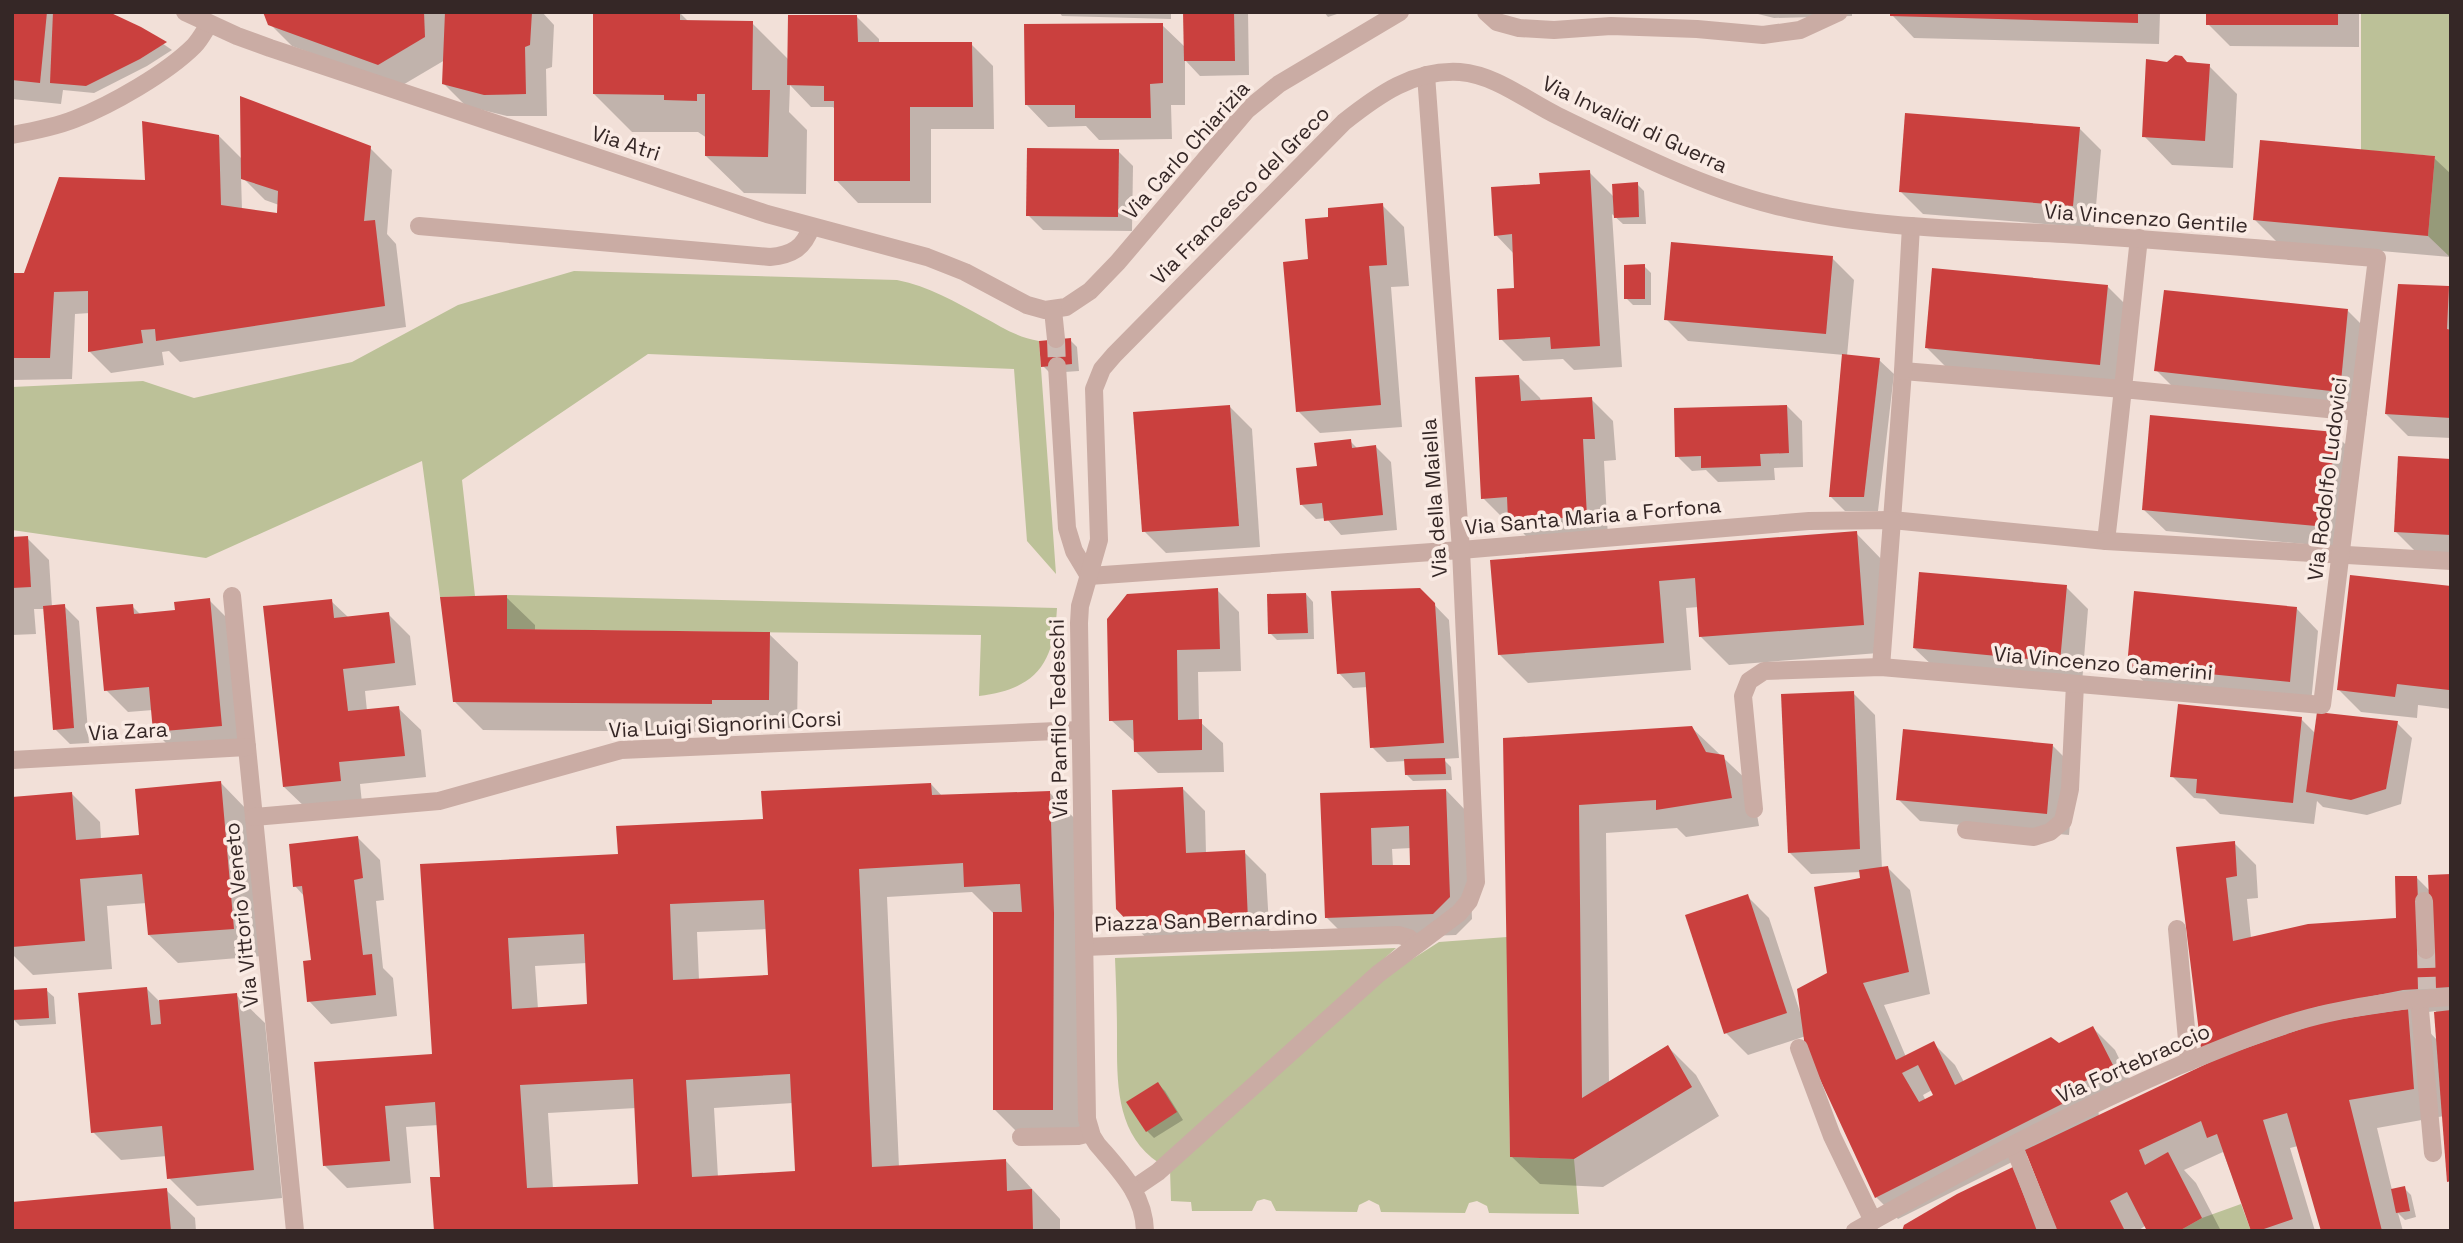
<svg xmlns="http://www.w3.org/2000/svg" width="2463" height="1243" viewBox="0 0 2463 1243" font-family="'Space Grotesk',sans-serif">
  <rect width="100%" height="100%" fill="#f2e0d8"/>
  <!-- green -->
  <g fill="#bcc198">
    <path d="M2361 12H2451V258L2428 236 2435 156 2361 150Z"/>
    <path d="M574 271 897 280C929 286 955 302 983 317 1002 327 1018 338 1039 341L1056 574 1027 541 1014 369 648 354 462 480 475 596 440 597 422 461 206 558 12 530V387L143 381 194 398 352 362 458 305Z"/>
    <path d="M507 595 1057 608C1054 663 1037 689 979 696L981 635 507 629Z"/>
    <path d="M1507 937 1510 1157 1574 1159 1579 1214 1489 1213 1487 1206 1477 1201 1469 1203 1465 1213 1381 1212 1379 1205 1369 1200 1359 1205 1357 1212 1276 1211 1271 1201 1264 1199 1257 1201 1252 1211H1192L1191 1202 1171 1201 1170 1169 1392 972 1439 942Z"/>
    <path d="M1396 948 1159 1163C1115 1134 1117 1081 1117 1034 1117 1009 1116 983 1115 958Z"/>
    <path d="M2241 1204 2251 1231H2179L2202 1218Z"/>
  </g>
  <!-- shadow -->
  <g fill="#0003" fill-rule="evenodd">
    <path d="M12 12H52L55 15 140 28 172 50 147 66 94 93 63 90 61 104 12 99Z"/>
    <path d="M265 12H542L554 25 552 67 546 69 547 116H507L466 106 444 84 445 60 401 86 292 46 270 24Z"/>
    <path d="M679 12 689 22 752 23 789 60 857 17 879 39V44H971L993 66 994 129H931V203H858L836 180V110L833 107H811L790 85 789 112 807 130 806 194 744 193 706 156 707 138 698 132H632L594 94Z"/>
    <path d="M1059 12H1171V19L1062 16Z"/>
    <path d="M1185 12H1248L1249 75 1200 76 1185 60V105H1171L1172 139 1099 140 1086 126 1048 127 1026 104 1162 25 1185 47Z"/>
    <path d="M1324 12H1343L1328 17Z"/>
    <path d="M1750 12H1852V16L1774 18Z"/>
    <path d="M1892 12H2160L2159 44 1914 38 1892 15Z"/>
    <path d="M2208 12H2359V47L2230 46 2208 24Z"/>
    <path d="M2168 63 2209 66 2237 94 2233 168 2172 165 2144 136Z"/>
    <path d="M2079 128 2101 150 2094 228 1923 214 1901 192Z"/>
    <path d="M219 136 243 160 370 148 392 170 387 234 396 244 406 327 180 362 169 351 162 352 164 365 111 373 89 351 90 313 75 314 72 379 12 380V275H26L147 182ZM241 176 265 200 279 205V215L242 210Z"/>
    <path d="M1118 151 1133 166 1132 231 1043 230 1028 215Z"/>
    <path d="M2434 158 2451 174 2450 257 2277 242 2255 220Z"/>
    <path d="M1589 172 1615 198 1637 184 1644 191 1646 224H1623L1612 214 1622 367 1574 370 1563 359 1523 361 1501 339 1516 290 1514 254 1496 235 1542 186Z"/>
    <path d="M1382 205 1404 227 1409 286 1391 287 1402 427 1320 433 1298 411 1310 261 1330 219Z"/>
    <path d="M1832 258 1854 280 1847 356 1879 360 1894 374 1878 511H1845L1830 496 1844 355 1688 341 1666 319Z"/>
    <path d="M1644 266 1651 273V305H1633L1626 298Z"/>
    <path d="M2108 287 2130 309 2122 387 1949 370 1927 348Z"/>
    <path d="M2448 287 2451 290V438L2408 436 2386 414Z"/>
    <path d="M2348 311 2370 333 2361 413 2178 392 2156 370Z"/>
    <path d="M1070 340 1077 347 1079 371 1050 373 1043 366Z"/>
    <path d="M1518 376 1540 398 1541 401 1591 399 1613 421 1616 460 1604 461 1608 538 1532 542 1510 520H1505L1483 498Z"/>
    <path d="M1787 406 1802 421 1803 467 1774 468 1775 480 1718 482 1706 470 1692 471 1677 456Z"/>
    <path d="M1230 407 1252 429 1260 547 1166 553 1144 531Z"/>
    <path d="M2335 434 2357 456 2348 548 2166 531 2143 509Z"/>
    <path d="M1350 441 1358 449 1376 447 1391 462 1397 530 1341 535 1326 518 1316 519 1301 504 1319 467Z"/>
    <path d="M2451 461V555L2417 553 2395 531Z"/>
    <path d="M1856 533 1884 562 1891 652 1729 665 1701 637 1699 607 1686 608 1691 670 1528 683 1500 655 1492 562Z"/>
    <path d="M27 538 49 560 52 607 64 606 79 621 89 743 70 744 55 729 45 609H34L36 634 12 635V539Z"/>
    <path d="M2066 587 2088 609 2082 683 1937 670 1914 648Z"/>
    <path d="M2451 588V709L2418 705 2417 718 2361 712 2339 690Z"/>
    <path d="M1419 589 1449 620 1459 758 1443 759 1451 767 1452 780 1413 781 1406 774V761L1387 762 1372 747 1368 687 1353 688 1339 673Z"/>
    <path d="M1217 590 1239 612 1241 671 1198 672 1199 721 1223 743 1224 772 1158 773 1135 751V742L1111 720Z"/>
    <path d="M1306 594 1313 602 1314 639 1277 640 1270 633Z"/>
    <path d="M506 597 535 625V631L769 634 798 662 797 728 740 727 739 732 483 730 454 701Z"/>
    <path d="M209 600 231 622 243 747 176 753 154 731 153 710 128 712 106 690 132 606 141 615 177 612Z"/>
    <path d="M331 601 349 618 388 614 410 636 416 685 365 691 367 711 398 708 421 730 426 777 360 784 362 803 307 809 284 787Z"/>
    <path d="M2296 608 2318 631 2311 703 2150 688 2128 665Z"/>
    <path d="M1853 693 1875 715 1882 869 1888 868 1910 890 1930 994 1884 1005 1906 1057 1933 1043 1955 1065 1964 1082 2058 1045 2093 1028 2115 1050 2134 1089 2098 1107 2099 1117 2216 1061 2178 848 2234 843 2256 865 2258 898 2247 899 2251 938 2398 920 2416 877 2430 891 2451 875V1183L2444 1116 2377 1128 2392 1190 2404 1188 2411 1195 2416 1217 2405 1220 2398 1213 2403 1231H2323L2298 1146 2290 1148 2315 1231H2253L2223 1152 2184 1170 2196 1183 2221 1231H2149L2146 1225 2138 1231H2059L2028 1154 1898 1219 1876 1197 1806 1036 1748 1055 1726 1033 1747 896 1769 918 1800 1012 1829 974 1861 880V872L1811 874 1789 852ZM2436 1011 2438 1041 2412 1014ZM1932 1090 1935 1096 1926 1101 1923 1095Z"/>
    <path d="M2301 719 2316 734 2397 723 2412 738 2401 804 2367 815 2323 807 2317 801 2314 824 2220 814 2205 799 2194 798 2172 776Z"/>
    <path d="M1692 728 1752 785 1759 826 1686 837 1677 828 1606 833 1609 1083 1668 1047 1696 1075 1719 1116 1603 1187 1540 1184 1511 1156 1505 740Z"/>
    <path d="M2053 746 2075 768 2069 835 1920 821 1898 799Z"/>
    <path d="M221 783 249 812 262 956 178 963 149 935 147 903 107 906 112 969 33 975 12 954V799L72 794 100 822 101 839 140 836Z"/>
    <path d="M931 784 943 797 1049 792 1077 821 1081 1137 1023 1138 994 1109 995 915 972 892 887 897 899 1167 1006 1161 1060 1219V1231H435L442 1179 439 1125 406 1127 411 1183 347 1188 325 1166 316 1064 434 1059 422 866 620 855ZM768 929 770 976 699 980 697 932ZM587 963 589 1006 538 1009 535 966ZM793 1103 797 1173 718 1177 714 1108ZM636 1108 640 1186 553 1189 548 1113Z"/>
    <path d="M1183 789 1205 811 1206 854 1244 852 1266 874 1270 943 1156 948 1117 908Z"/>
    <path d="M1446 790 1468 813 1472 919 1456 935 1348 939 1326 917 1321 795ZM1412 848V866L1393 867 1392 849Z"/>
    <path d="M358 838 380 860 384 900 376 901 383 968 393 978 397 1016 331 1024 309 1001 312 962 305 897 295 886Z"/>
    <path d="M147 989 160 1002 236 995 265 1023 282 1198 197 1206 169 1178 167 1156 121 1160 93 1132Z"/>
    <path d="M46 990 54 997 56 1024 20 1026 13 1019Z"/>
    <path d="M1158 1084 1165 1091 1183 1120 1154 1138 1147 1131Z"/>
    <path d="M2013 1169 2054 1231H1904Z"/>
    <path d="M166 1190 195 1218 196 1231H12Z"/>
  </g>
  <!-- building -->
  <g fill="#ca403e" fill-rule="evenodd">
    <path d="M12 12H47L40 83 12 80Z"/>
    <path d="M53 12H109L141 27 167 42 140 59 86 86 50 83Z"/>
    <path d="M263 12H424L425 37 378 65 268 25Z"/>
    <path d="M445 12H532L530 45 525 47 526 94 484 95 442 84Z"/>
    <path d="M593 12H680V20L753 21 752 90H770L768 157 705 156V94H697V101L664 100V95L593 94Z"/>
    <path d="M1183 12H1234L1235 61H1184Z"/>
    <path d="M1890 12H2138V23L1890 16Z"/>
    <rect x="2206" y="12" width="132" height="13"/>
    <path d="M788 15H857L858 42H972L973 107H910V181H834V101H824V86L787 85Z"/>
    <path d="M1163 23V83L1150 84 1151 118H1075V105H1025L1024 24Z"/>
    <path d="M2175 55 2182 56 2187 62 2210 64 2205 141 2142 137 2146 59 2167 62Z"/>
    <path d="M240 96 371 146 364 221 375 220 385 306 156 341 155 329 141 330 143 343 88 352V291L54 292 50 358H12V273H24L59 177 145 180 142 121 219 135 221 205 277 213 278 191 241 179Z"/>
    <path d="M1905 113 2080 127 2073 206 1899 192Z"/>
    <path d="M2260 140 2435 156 2428 236 2253 220Z"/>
    <path d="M1027 148 1119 149 1118 217 1026 216Z"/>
    <path d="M1590 170 1600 346 1551 349 1550 337 1499 340 1497 289 1514 288 1512 234 1494 236 1491 187 1540 184 1539 173Z"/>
    <path d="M1638 182 1639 217 1614 218 1612 184Z"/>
    <path d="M1383 203 1387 265 1369 266 1381 405 1296 412 1283 262 1308 259 1305 219 1328 217V208Z"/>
    <path d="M1671 242 1833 256 1826 334 1664 320Z"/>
    <path d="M1645 264V299H1624V265Z"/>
    <path d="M1932 268 2108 285 2100 365 1925 348Z"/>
    <path d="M2398 284 2449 286 2447 329 2451 330V418L2385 414Z"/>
    <path d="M2164 290 2348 309 2340 392 2154 371Z"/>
    <path d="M1071 338 1072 364 1041 367 1039 341Z"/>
    <path d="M1842 354 1880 358 1864 497H1829Z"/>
    <path d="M1519 375 1521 401 1592 397 1595 439H1583L1587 517 1508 520 1507 497 1481 499 1475 377Z"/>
    <path d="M1230 405 1239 526 1142 532 1133 412Z"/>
    <path d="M1787 405 1789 453 1760 454 1761 466 1701 468V456L1675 457 1674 408Z"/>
    <path d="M2150 415 2335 432 2327 527 2142 510Z"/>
    <path d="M1351 439 1352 448 1376 445 1383 515 1324 521 1322 503 1300 505 1296 468 1317 466 1314 443Z"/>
    <path d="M2398 456 2451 459V535L2394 532Z"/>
    <path d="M1857 531 1864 625 1699 637 1695 578 1659 581 1664 643 1498 655 1490 560Z"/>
    <path d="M28 536 31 587 12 588V537Z"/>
    <path d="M1919 572 2067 585 2060 662 1913 648Z"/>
    <path d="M2350 575 2451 586 2449 690 2397 684 2395 697 2337 690Z"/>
    <path d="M1218 588 1220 649 1177 650 1178 720 1202 719V750L1134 752 1133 720 1109 721 1107 619 1127 594Z"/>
    <path d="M1420 588 1435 603 1444 743 1370 748 1365 672 1337 674 1331 591Z"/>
    <path d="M2134 591 2297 607 2290 682 2127 666Z"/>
    <path d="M1306 593 1308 633 1268 634 1267 594Z"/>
    <path d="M507 595V629L770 632 769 700H712V704L453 702 440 597Z"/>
    <path d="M210 598 222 726 153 732 149 687 104 691 96 607 133 604 134 614 175 610 174 602Z"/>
    <path d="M332 599 334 618 389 612 395 663 343 669 348 711 399 706 405 756 339 762 341 781 283 787 263 606Z"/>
    <path d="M65 604 74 728 53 730 43 606Z"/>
    <path d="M1854 691 1860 849 1788 853 1781 694Z"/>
    <path d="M2178 704 2302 717 2293 803 2196 793 2197 779 2170 777Z"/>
    <path d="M2317 712 2398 721 2386 789 2351 800 2306 792Z"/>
    <path d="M1692 726 1706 752 1724 755 1732 798 1656 810V800L1579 805 1582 1098 1668 1045 1692 1087 1574 1159 1510 1157 1503 738Z"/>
    <path d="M1903 729 2053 744 2047 814 1896 800Z"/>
    <path d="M1445 758 1446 774 1405 775 1404 759Z"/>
    <path d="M221 781 234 929 148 935 142 874 80 879 85 941 12 947V797L72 792 76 840 139 835 135 789Z"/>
    <path d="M931 783 932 795 1050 791 1054 913 1053 1110H993V912H1022L1020 884 964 887 963 863 859 869 872 1167 1006 1159 1007 1191 1032 1189 1033 1231H434L430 1177H440L435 1102 385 1106 390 1161 323 1166 314 1062 432 1054 420 864 618 854 616 826 763 819 761 791ZM764 900 768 975 673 980 670 904ZM584 934 587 1004 512 1009 508 938ZM790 1074 795 1171 692 1177 686 1080ZM633 1079 638 1184 527 1188 520 1085Z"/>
    <path d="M1183 787 1186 853 1245 850 1248 921 1133 927 1116 909 1112 790Z"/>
    <path d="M1446 789 1450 897 1433 914 1325 918 1320 793ZM1409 826 1410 865H1372L1371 828Z"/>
    <path d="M358 836 363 878 354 880 363 955 372 954 376 995 307 1002 303 961 311 960 302 886 293 887 289 844Z"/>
    <path d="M2235 841 2237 876 2226 878 2233 941 2308 924 2396 918 2395 876H2417L2420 950H2431L2428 875 2451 874V987L2403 990 2317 1007 2201 1048 2176 847Z"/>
    <path d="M1888 866 1909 972 1863 983 1896 1060 1934 1041 1955 1085 2051 1037 2059 1043 2093 1026 2114 1067 2077 1085 2078 1096 1875 1198 1805 1047 1797 989 1827 973 1814 887 1860 878 1859 870ZM1918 1065 1933 1095 1919 1102 1902 1073Z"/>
    <path d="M1748 894 1787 1013 1724 1034 1685 915Z"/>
    <path d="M147 987 151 1025 161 1024 159 1000 237 993 254 1170 167 1179 162 1126 91 1133 78 993Z"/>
    <path d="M47 988 49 1018 12 1020V990Z"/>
    <path d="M2408 1009 2414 1089 2349 1100 2382 1231H2321L2287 1113 2263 1120 2293 1219 2258 1231H2251L2217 1134 2207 1138 2201 1121 2139 1150 2145 1165 2168 1152 2202 1218 2179 1231H2147L2127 1192 2110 1201 2125 1231H2057L2025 1150 2223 1056 2322 1022Z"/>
    <path d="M2451 1010V1181L2447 1182 2434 1012Z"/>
    <path d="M1158 1082 1177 1112 1146 1132 1126 1102Z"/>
    <path d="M2013 1167 2037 1231H1902L1904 1225 1957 1194Z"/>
    <path d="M2405 1186 2410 1211 2396 1213 2391 1189Z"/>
    <path d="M167 1188 171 1231H12V1202Z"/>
  </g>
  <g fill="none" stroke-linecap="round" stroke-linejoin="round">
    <!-- street-tunnel -->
    <g stroke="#ccbbb4" stroke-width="18" stroke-dasharray="18 9" stroke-linecap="butt">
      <path d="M1056 339 1057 366"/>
      <path d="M2426 950 2427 989"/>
    </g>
    <!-- lane -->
    <g stroke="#caaca4" stroke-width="18">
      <path d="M12 135C34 131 55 127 75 119 111 105 167 73 194 46 200 40 204 32 209 24"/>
      <path d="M419 226 770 257C792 255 804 248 811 227"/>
      <path d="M1966 830 2034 837 2050 832 2063 821 2070 789 2075 684"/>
      <path d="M1021 1137 1078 1136 1090 1133"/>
    </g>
    <!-- street -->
    <g stroke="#caaca4" stroke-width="18">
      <path d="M185 12 237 36 270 48 767 214 927 257 965 272 1027 305 1045 310 1066 307 1090 291 1118 262 1247 110 1279 84 1400 12"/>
      <path d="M1486 12 1497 22 1519 28 1554 30 1611 26 1697 29 1763 35 1800 30 1839 12"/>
      <path d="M2139 238C2128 339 2118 440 2106 541L1892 520 1903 371 2123 389 2358 412"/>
      <path d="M1053 310 1056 339"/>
      <path d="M1057 366 1067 528 1074 551 1089 576"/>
      <path d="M1903 371 1911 226"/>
      <path d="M2106 541 2451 561"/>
      <path d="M1089 576 1461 550 1809 521 1892 520 1881 667"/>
      <path d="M232 596 295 1231"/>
      <path d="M12 760 247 747"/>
      <path d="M254 817 439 801 621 750 1080 730"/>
      <path d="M2424 901 2426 950"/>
      <path d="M2177 929 2189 1062"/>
      <path d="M1084 947 1399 935 1409 938 1415 945"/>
      <path d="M2419 999 2433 1153"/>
      <path d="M1799 1048 1832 1136 1873 1221"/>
      <path d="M2013 1145 2048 1231"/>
      <path d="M1133 1189 1158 1172 1378 974 1459 913 1469 901 1476 882 1461 550 1426 75"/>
      <path d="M1145 1231C1144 1194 1120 1171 1097 1144L1092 1136 1087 1119 1079 623 1080 606 1099 540 1094 389 1102 369 1114 355 1344 122C1378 95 1414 69 1460 72 1496 75 1527 101 1558 116 1628 150 1698 186 1773 205 1867 229 1967 229 2064 234 2169 240 2273 250 2377 258L2322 705 1881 667 1764 671 1749 681 1743 696 1754 809"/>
      <path d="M1855 1231C1961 1171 2067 1114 2178 1066 2227 1046 2278 1024 2329 1013 2369 1004 2410 999 2451 997"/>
    </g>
  </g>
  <g text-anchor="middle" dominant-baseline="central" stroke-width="7" stroke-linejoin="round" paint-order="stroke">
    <!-- street labels -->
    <g font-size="21" fill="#352726" stroke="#faebe4">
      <text transform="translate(1635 124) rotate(25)">Via Invalidi di Guerra</text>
      <text transform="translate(626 143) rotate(18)">Via Atri</text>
      <text transform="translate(1186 150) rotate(-48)">Via Carlo Chiarizia</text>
      <text transform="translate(1240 195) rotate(-45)">Via Francesco del Greco</text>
      <text transform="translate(2146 218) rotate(4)">Via Vincenzo Gentile</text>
      <text transform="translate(2327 479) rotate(-83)">Via Rodolfo Ludovici</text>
      <text transform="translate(1434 498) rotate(-94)">Via della Maiella</text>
      <text transform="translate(1593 516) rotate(-5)">Via Santa Maria a Forfona</text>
      <text transform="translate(2103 663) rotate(5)">Via Vincenzo Camerini</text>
      <text transform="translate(1058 719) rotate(-91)">Via Panfilo Tedeschi</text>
      <text transform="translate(725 724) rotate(-3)">Via Luigi Signorini Corsi</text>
      <text transform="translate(128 731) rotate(-3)">Via Zara</text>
      <text transform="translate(241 915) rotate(-96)">Via Vittorio Veneto</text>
      <text transform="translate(1206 920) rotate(-2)">Piazza San Bernardino</text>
      <text transform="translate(2133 1063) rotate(-24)">Via Fortebraccio</text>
    </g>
  </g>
  <!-- border -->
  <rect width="2463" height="1243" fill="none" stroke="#352726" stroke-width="28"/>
</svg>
